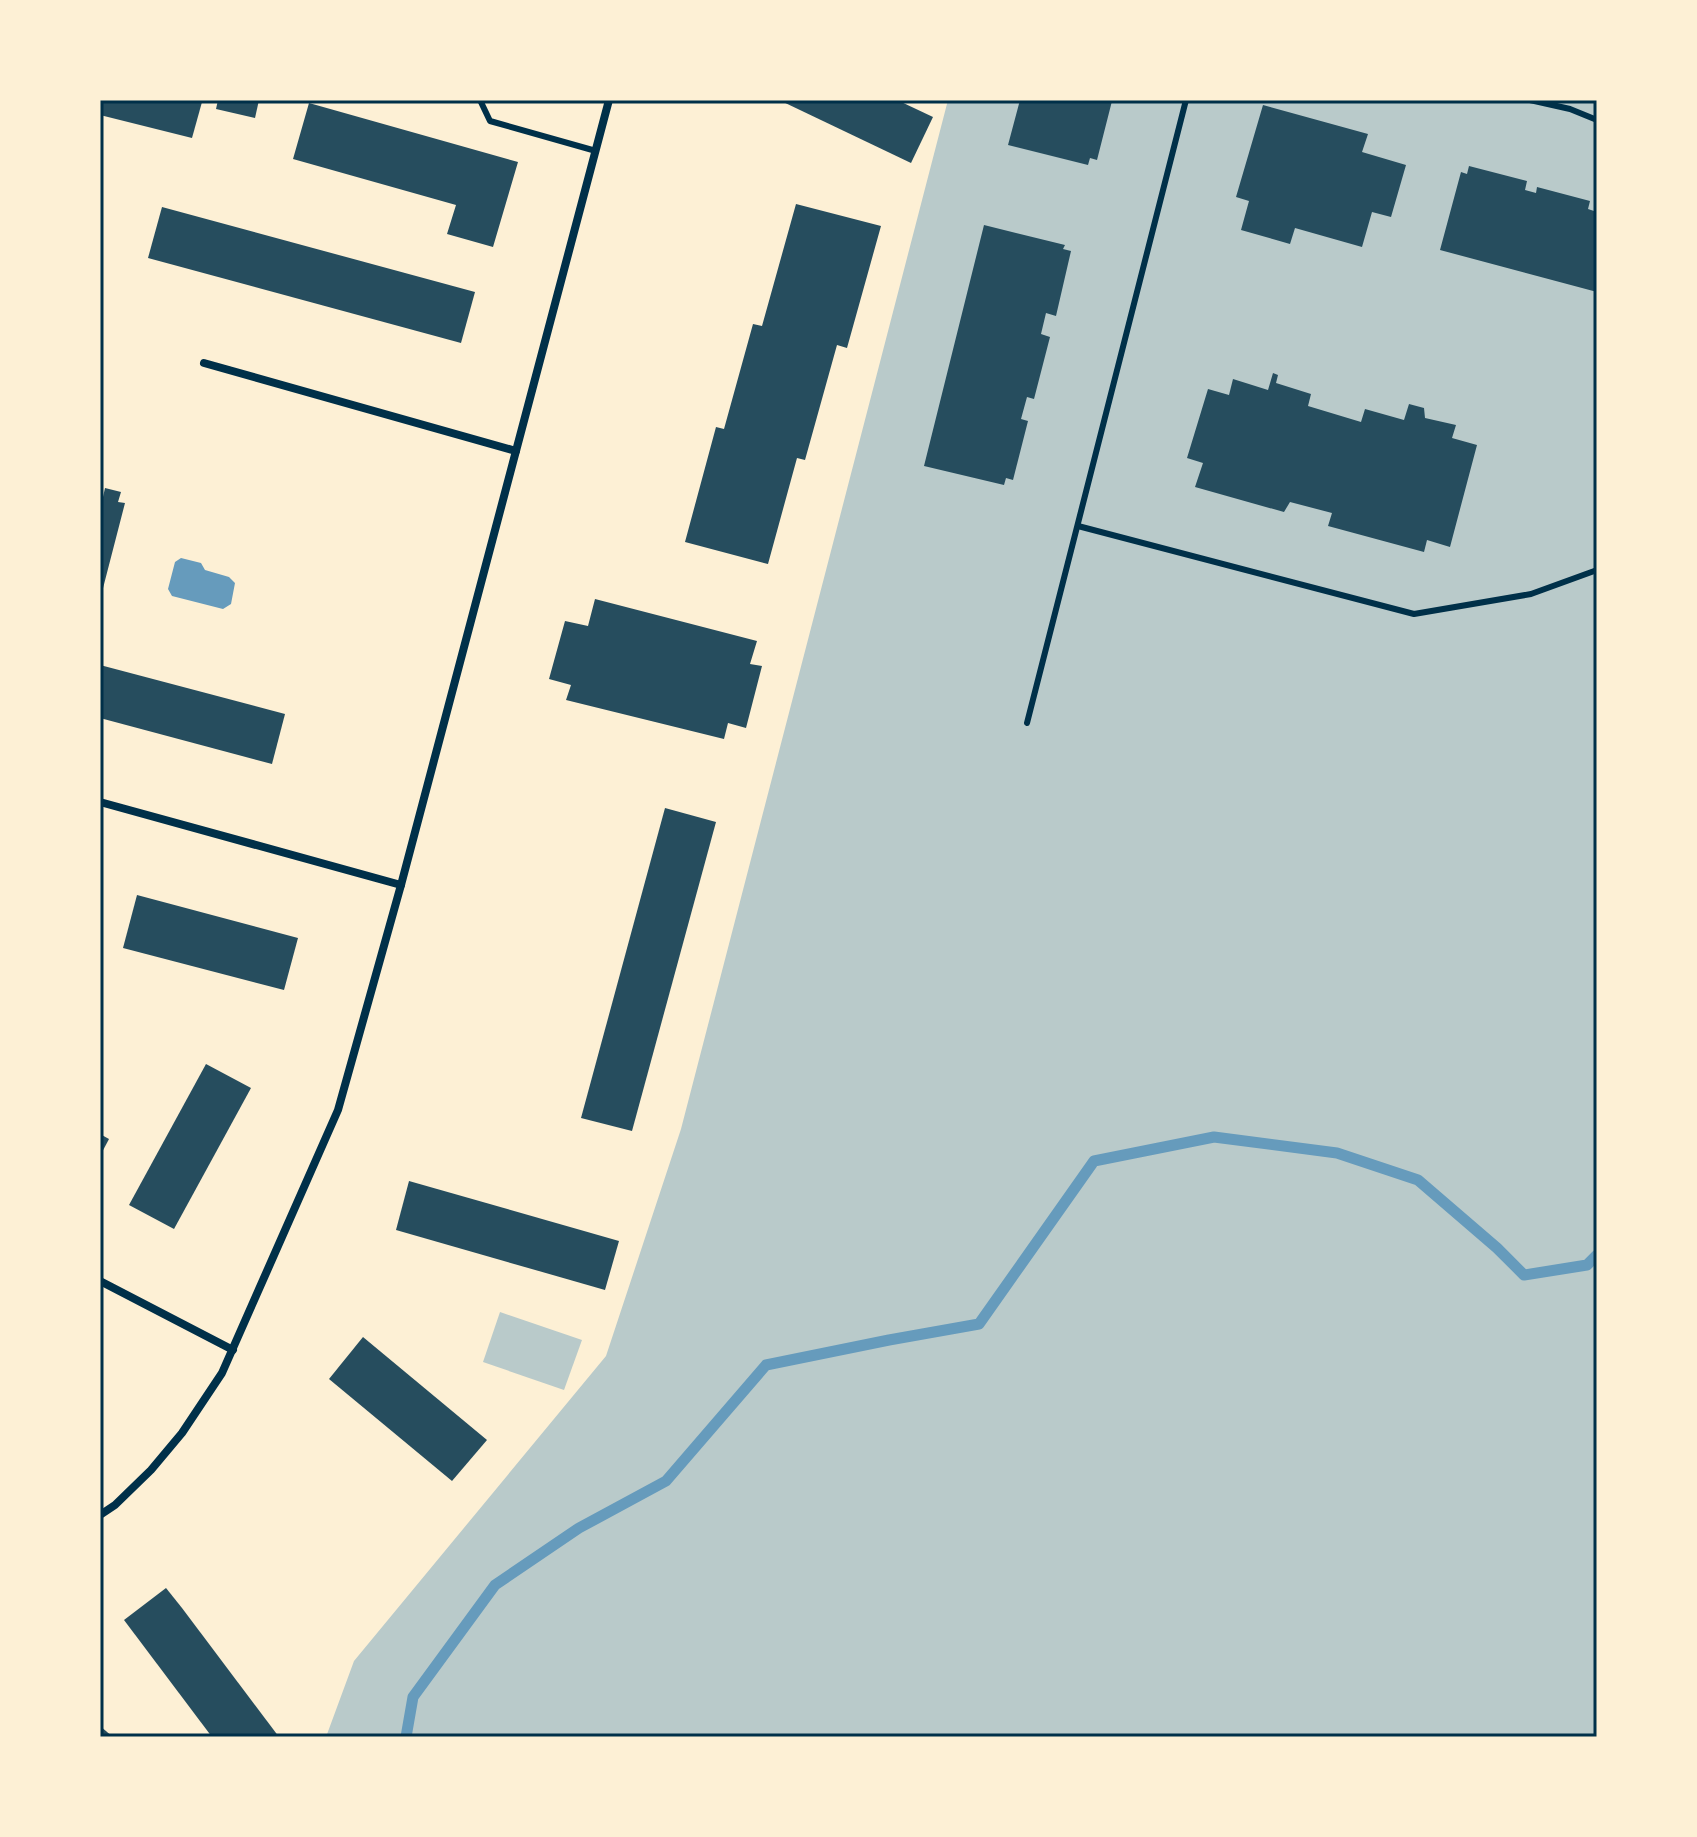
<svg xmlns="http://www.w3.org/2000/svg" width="1697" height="1837" viewBox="0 0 1697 1837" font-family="Roboto,sans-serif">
  <rect width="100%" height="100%" fill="#fdf0d5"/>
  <!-- green -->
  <g fill="#b9caca">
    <path d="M948 100H1597V1737H326L354 1661 606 1356 681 1129Z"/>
    <path d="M500 1312 582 1340 564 1390 483 1362Z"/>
  </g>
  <!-- water -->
  <path fill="#669bbc" d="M181 558 201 563 205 570 229 577 235 583 231 604 223 609 172 596 168 589 175 562Z"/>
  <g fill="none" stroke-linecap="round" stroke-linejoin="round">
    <!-- stream -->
    <path stroke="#669bbc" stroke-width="11" d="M406 1737 413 1697 495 1585 579 1528 666 1481 766 1365 889 1340 979 1324 1094 1161 1214 1137 1337 1153 1418 1180 1497 1248 1524 1275 1587 1265 1597 1255"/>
  </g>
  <!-- building -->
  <g fill="#264d5e">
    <path d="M100 100H196L202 102 192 138 100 115Z"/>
    <path d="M218 100H259L255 118 216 109Z"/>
    <path d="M779 100H897L933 117 911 163Z"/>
    <path d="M1020 100 1112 101 1097 160 1090 158 1088 165 1008 145Z"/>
    <path d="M309 103 518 162 493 247 447 234 456 205 293 159Z"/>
    <path d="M1263 105 1368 134 1362 152 1406 165 1391 217 1372 212 1362 247 1295 228 1290 244 1241 230 1249 201 1236 197Z"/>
    <path d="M1469 166 1527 181 1525 190 1536 193 1537 187 1590 201 1588 209 1597 212V292L1440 250 1461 172 1467 174Z"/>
    <path d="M796 204 881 226 847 348 837 345 805 460 797 458 768 564 685 542 716 427 724 429 753 324 762 326Z"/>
    <path d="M162 207 475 292 461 343 148 258Z"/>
    <path d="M984 225 1065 245 1063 249 1071 251 1056 316 1046 313 1041 334 1050 337 1034 399 1027 397 1021 419 1028 421 1013 480 1006 478 1004 485 924 466Z"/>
    <path d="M1273 373 1278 375 1276 383 1311 394 1308 406 1361 422 1365 409 1404 420 1409 404 1424 408 1425 418 1456 425 1452 438 1477 445 1450 547 1427 540 1424 552 1328 526 1332 513 1290 502 1284 512 1195 487 1203 463 1187 458 1208 389 1229 395 1233 379 1268 390Z"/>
    <path d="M105 488 121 492 118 502 125 503 101 596 100 496 103 497Z"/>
    <path d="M595 599 757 641 750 664 762 666 746 728 728 723 724 739 566 700 571 685 549 679 565 621 588 626Z"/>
    <path d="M100 665 285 714 272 764 100 718Z"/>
    <path d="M665 808 716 822 632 1131 581 1118Z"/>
    <path d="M137 895 298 938 284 990 123 948Z"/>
    <path d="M206 1064 251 1088 174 1229 129 1205Z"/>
    <path d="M100 1134 109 1139 100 1156Z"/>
    <path d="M409 1181 619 1241 605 1290 396 1230Z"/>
    <path d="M363 1337 487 1440 452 1481 329 1379Z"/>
    <path d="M166 1588 182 1608 279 1737H212L124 1620Z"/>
    <path d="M100 1726 113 1737H100Z"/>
  </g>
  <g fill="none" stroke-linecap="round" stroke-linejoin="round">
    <!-- service -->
    <g stroke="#003049" stroke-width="6">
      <path d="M480 100 490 121 596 151"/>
      <path d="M1530 100 1570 109 1597 120"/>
      <path d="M1078 526 1414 614 1531 594 1597 570"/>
      <path d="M1027 723 1186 100"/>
    </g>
    <!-- minor -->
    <g stroke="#003049" stroke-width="8">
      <path d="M204 363 516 451"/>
      <path d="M100 802 401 885"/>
      <path d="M100 1281 233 1350"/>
      <path d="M100 1515 115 1505 151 1470 182 1433 222 1373 338 1110 401 885 609 100"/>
    </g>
  </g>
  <!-- border -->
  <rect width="1697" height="1837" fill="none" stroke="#fdf0d5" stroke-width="204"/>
  <rect x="102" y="102" width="1493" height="1633" fill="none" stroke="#003049" stroke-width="3"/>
</svg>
